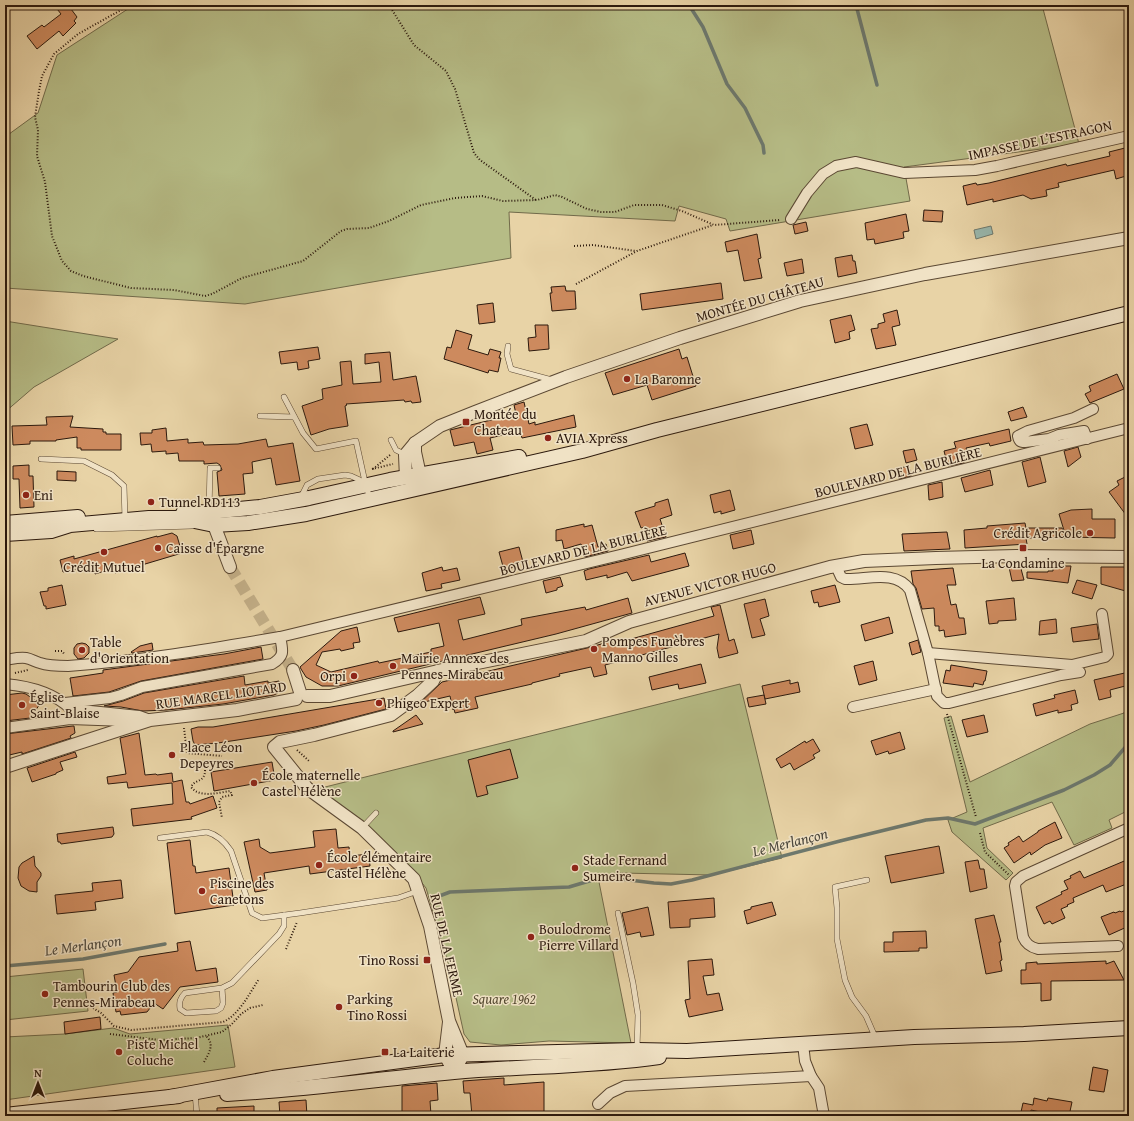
<svg xmlns="http://www.w3.org/2000/svg" width="1134" height="1121" viewBox="0 0 1134 1121" font-family="'Gentium Book Plus',serif">
  <rect width="100%" height="100%" fill="#e8d3a6"/>
  <filter id="stains"><feTurbulence type="fractalNoise" baseFrequency=".005" numOctaves="4"/><feColorMatrix values="0 0 0 0 .2 0 0 0 0 .09 0 0 0 0 .02 0 0 0 .5 -.17"/></filter>
  <radialGradient id="worn" r=".72"><stop offset=".6" stop-color="#630" stop-opacity="0"/><stop offset="1" stop-color="#630" stop-opacity=".3"/></radialGradient>
  <!-- green -->
  <g fill="#b6bc86" stroke="#716a4a">
    <path d="M134 5H1042L1079 144 904 167 910 201 730 231 726 219 679 206 675 221 509 212 511 258 245 304 5 288V137L38 113 57 55Z"/>
    <path d="M5 321 118 339 34 387 5 412Z"/>
    <path d="M740 684 782 858 712 875 621 873 599 882 631 1043 549 1041 501 1045 470 1042 464 1034 449 966 426 888 406 863 365 823 317 789Z"/>
    <path d="M1129 700V810L1109 820 1112 828 1074 845 1052 802 983 828 987 848 1013 873 1006 880 952 832 948 820 967 812 944 718 951 716 970 782 1090 724 1124 713Z"/>
    <path d="M83 969 88 1011 5 1020V977Z"/>
    <path d="M228 1025 235 1067 5 1100V1037L65 1034 113 1028 130 1034Z"/>
  </g>
  <!-- water -->
  <path fill="#98b7ad" stroke="#6d786d" d="M991 226 993 234 976 239 974 230Z"/>
  <g fill="none" stroke-linecap="round" stroke-linejoin="round">
    <!-- stream -->
    <g stroke="#6d786d" stroke-width="3.5">
      <path d="M689 5 703 27 727 84 745 108 763 145 764 153"/>
      <path d="M856 5 877 85"/>
      <path d="M434 898 450 892 569 887 596 879H621L654 883 671 884 692 880 840 841 926 820 948 818 975 824 1064 790 1094 775 1110 765 1129 743"/>
      <path d="M5 966 83 959 165 944"/>
    </g>
  </g>
  <!-- building -->
  <g fill="#cd8a5e" stroke="#2c190d">
    <path d="M54 5H68L77 17 74 21 76 23 63 36 59 31 37 49 27 36 42 25 44 27 61 14Z"/>
    <path d="M1129 147V161L1126 162 1128 170H1125L1126 176 1116 179 1114 170 1058 183 1059 187 1046 190 1047 196 1031 199 1023 195 993 202V199L967 205 963 186 976 183 977 185 989 183 1066 164 1067 166 1110 156 1109 152Z"/>
    <path d="M924 210 943 211 942 222 923 221Z"/>
    <path d="M906 214 909 231 903 232 904 238 875 244 874 239 867 240 865 223Z"/>
    <path d="M806 222 808 231 795 234 793 225Z"/>
    <path d="M757 234 761 258 758 259 762 278 744 281 738 250 727 252 725 242Z"/>
    <path d="M852 255 853 261H855L857 273 838 277 835 258Z"/>
    <path d="M802 259 804 273 787 276 784 263Z"/>
    <path d="M721 283 723 299 642 310 640 294Z"/>
    <path d="M565 286 566 291H575L576 309 552 311 550 293H552L551 287Z"/>
    <path d="M493 303 495 322 479 324 477 305Z"/>
    <path d="M897 310 900 325 892 327 896 345 876 349 871 329 878 328V324L885 322 883 314Z"/>
    <path d="M851 315 855 330 849 332 850 339 835 343 830 320Z"/>
    <path d="M535 325H548L549 349 529 351 528 338 536 337Z"/>
    <path d="M456 330 472 335 468 349 488 355 490 349 501 352 499 358H501L498 372 489 370 488 373 444 359 447 347 451 348Z"/>
    <path d="M318 347 320 359 308 361 309 368 298 370 297 362 281 364 279 352Z"/>
    <path d="M679 349 682 359 687 357 696 386 652 400 647 385 613 395 605 373Z"/>
    <path d="M390 352 393 380 416 376 421 402 412 403 411 401 405 402 404 400 346 404 347 405 345 406 348 426 329 429 311 435 302 406 323 399 322 389 342 385 340 362 351 361 353 384 381 382 379 362 365 364V354Z"/>
    <path d="M1117 374 1124 389 1090 403 1085 394 1091 391 1089 386Z"/>
    <path d="M524 402 529 424 535 422V425L574 415 576 427 522 438 520 431 490 438 493 450 477 454 474 442 454 446 450 430 516 414 514 405Z"/>
    <path d="M1023 407 1027 417 1011 421 1008 412Z"/>
    <path d="M73 416 70 427 103 429V432H106V434H121V450H81V448H77V437L56 440V441H30V444L13 445 12 426 47 425 46 417Z"/>
    <path d="M867 424 873 445 855 449 850 428Z"/>
    <path d="M166 428 167 441 188 439V443L203 442 204 445 238 444 266 439 268 447 293 443 300 481 276 485 271 458 252 462 253 473 243 474 245 494 219 496 217 472 222 470 220 465 217 463 204 464V461H179L178 453 166 454V451L152 452 151 444 141 445 140 433H152V430Z"/>
    <path d="M1009 429 1011 441 990 446 989 443 966 448 968 454 962 456 964 463 948 466 944 451 956 448 954 442Z"/>
    <path d="M1078 447 1081 457 1068 467 1064 451Z"/>
    <path d="M914 449 917 460 906 463 903 451Z"/>
    <path d="M1040 457 1046 482 1028 487 1022 462Z"/>
    <path d="M29 465V476H33L34 507 20 508 19 479H13V466Z"/>
    <path d="M909 466 911 476 899 479 896 469Z"/>
    <path d="M990 470 993 485 965 492 961 478Z"/>
    <path d="M57 471 76 472V481L57 480Z"/>
    <path d="M1129 475V519L1109 492 1119 485 1117 481Z"/>
    <path d="M942 482 943 497 929 500 928 485Z"/>
    <path d="M730 490 735 510 721 514V511L714 513 710 495Z"/>
    <path d="M668 499 672 515 660 519 666 537 647 541 644 527 641 528 635 512 655 506V503Z"/>
    <path d="M1092 509V519H1115V538L1066 537 1059 514 1071 510Z"/>
    <path d="M1025 523 1026 528H1062L1066 538H1026L1027 544 965 548 964 530 987 528V526Z"/>
    <path d="M584 524V527L592 525 598 547 606 544 608 551 585 557 581 544 564 549 562 540 556 541V530Z"/>
    <path d="M751 530 754 544 733 549 730 535Z"/>
    <path d="M947 532 950 549 904 551 902 534Z"/>
    <path d="M172 533 177 536 182 553 115 573 114 568 95 574 92 565 63 572 60 560 74 556V559L157 536V537Z"/>
    <path d="M519 547 523 562 513 564 514 567 504 570 499 552Z"/>
    <path d="M685 553 689 566 632 581 627 572 607 578V575L586 580 584 571 589 569 649 555 651 562Z"/>
    <path d="M1020 565 1024 580 1012 581 1009 567Z"/>
    <path d="M1064 566H1071L1068 583 1027 578V572H1048V571H1053V568Z"/>
    <path d="M442 567 443 571 457 568 460 580 441 584 442 588 426 591 422 573Z"/>
    <path d="M1101 567H1129V592L1101 584Z"/>
    <path d="M953 568 956 585H947L951 605 956 604 959 618H964L966 634 945 637 944 630 939 631V626H935L934 608 922 609 916 588 913 584 911 571Z"/>
    <path d="M560 577 563 586 557 588V590L546 593 543 581Z"/>
    <path d="M1077 580 1097 585 1092 599 1072 593Z"/>
    <path d="M62 585 66 605 46 609V606H44L40 592 48 591V588Z"/>
    <path d="M835 585 840 602 819 607 818 602 814 603 811 591Z"/>
    <path d="M480 597 485 614 458 620 463 640 522 625 521 619 585 607 586 610 628 598 632 613 556 634 338 686H322L306 677 301 669 300 667 341 631 357 627 360 642 353 643 354 648 341 651 340 649 322 652 316 665 331 672 378 661 379 663 431 652V649L444 646 439 623 398 632 394 618Z"/>
    <path d="M1014 598 1016 620 998 621V623L989 624 986 601Z"/>
    <path d="M765 599 769 616 760 619 765 635 752 638 744 604Z"/>
    <path d="M720 605 729 641 734 639 738 653 719 658 717 648 719 634 605 665 607 674 594 677 591 667 559 674 560 676 532 683V684L475 697 478 708 455 713 454 709 453 710 450 696 420 703 442 682 587 648 612 641 613 644 714 616 711 607Z"/>
    <path d="M889 617 893 633 865 641 861 625Z"/>
    <path d="M1056 619 1057 633 1039 635 1040 621Z"/>
    <path d="M1097 624 1099 639 1073 642 1071 628Z"/>
    <path d="M918 640 921 652 912 655 909 643Z"/>
    <path d="M82 643 86 644 89 647V653L84 658 78 659 74 654V648L77 644Z"/>
    <path d="M152 643 153 650 132 653 131 652 140 646Z"/>
    <path d="M261 647 263 659 141 681 109 692 73 696 70 678 103 673V670L224 654Z"/>
    <path d="M873 661 877 680 859 685 854 666Z"/>
    <path d="M701 664 706 683 679 689 678 684 652 690 649 677Z"/>
    <path d="M951 665 987 671 985 681H984L983 685 974 683 973 687 943 683 946 670 950 671Z"/>
    <path d="M1129 672V685L1110 690 1111 697 1099 700 1094 680Z"/>
    <path d="M244 676 245 685 268 681V683L279 681 280 690 278 693 274 695 223 704 167 710 143 711 121 707 104 706 123 701 144 693Z"/>
    <path d="M790 680V684L798 682 800 692 765 699 762 686Z"/>
    <path d="M1075 690 1078 703 1071 705 1072 710 1058 713V710L1036 716 1033 704 1055 698 1054 695Z"/>
    <path d="M22 693 26 694 40 704 30 718 5 721V695Z"/>
    <path d="M764 695 766 704 749 707 747 698Z"/>
    <path d="M384 698 386 709 324 725 296 731 218 743 195 745 193 741 191 729 198 727H213Z"/>
    <path d="M416 715 423 724 393 732V731Z"/>
    <path d="M984 715 988 732 967 737 962 720Z"/>
    <path d="M73 726H74L75 733 70 736 71 738 22 754V752L5 756V734Z"/>
    <path d="M900 732 905 749 889 754 888 751 876 755 871 741Z"/>
    <path d="M139 733 145 775 156 774 157 775 172 773 173 782 182 780 186 802H189L190 804 213 796 217 808 191 817 192 819 133 826 131 809 173 804 172 783 128 788 127 782 108 784 107 777 126 774 120 738Z"/>
    <path d="M813 739 820 751 813 755 815 758 794 770 790 763 781 768 776 759 805 741 806 743Z"/>
    <path d="M510 749 518 778 486 786 488 794 477 797 468 760Z"/>
    <path d="M75 752 77 757 60 762 63 770 56 773V774L32 782 27 768Z"/>
    <path d="M272 762 275 780 214 791 211 772Z"/>
    <path d="M1055 822 1062 838 1045 845 1031 855 1030 852 1014 863 1004 848 1009 845 1008 843 1019 836 1023 842 1038 832V831Z"/>
    <path d="M113 827 114 834 112 837 61 844 60 842H58L57 834Z"/>
    <path d="M336 829 338 848 349 847 350 856 369 854 370 866 310 874 309 866 264 873 267 890 255 892 244 842 259 839 260 847 270 853 315 847 313 831Z"/>
    <path d="M190 840 193 866H195L196 873 229 868 234 905 175 914 167 843Z"/>
    <path d="M939 846 944 873 891 883 885 856Z"/>
    <path d="M34 856 35 866 41 873V876L37 882V892L29 891 21 886 18 878 19 867 22 863Z"/>
    <path d="M1129 859V883L1106 892 1103 885 1073 898 1074 902 1067 905 1068 906 1061 909 1065 918 1052 924 1050 921 1044 924 1036 907 1062 894 1061 892 1068 889 1064 881 1071 878 1070 876 1080 871 1084 878Z"/>
    <path d="M978 860 980 869H984L987 888 970 892 965 862Z"/>
    <path d="M121 880 123 898 95 902 96 910 57 914 55 895 93 891 92 883Z"/>
    <path d="M714 898 715 917 690 919V927L670 928 668 902Z"/>
    <path d="M772 902 776 915 747 924 744 911 751 909V907Z"/>
    <path d="M648 907 654 935 641 937 640 932 627 935 622 913Z"/>
    <path d="M1129 909V926L1109 935 1101 917 1114 912 1115 913 1120 911 1121 912Z"/>
    <path d="M994 915 1001 942H999L1002 960 1000 961 1002 971 986 974 975 919Z"/>
    <path d="M926 931 927 948H919V951L884 952V942H893V932Z"/>
    <path d="M190 941 196 971 216 968 218 982 180 987 163 1009 154 1003 147 1012 121 1015 120 1011 116 1012 113 993 117 992 114 975 128 972 139 957 178 951 177 943Z"/>
    <path d="M712 959 714 975 703 976 707 995 719 993 723 1010 689 1017 685 1000 690 999 688 961Z"/>
    <path d="M1106 961V964L1114 961 1124 980 1051 981V1000L1041 1001V983L1021 984V970H1026V963L1037 962V964Z"/>
    <path d="M100 1017 101 1029 65 1034 64 1022Z"/>
    <path d="M1093 1067 1108 1070 1104 1092 1089 1090Z"/>
    <path d="M504 1078V1085L544 1082V1116H472L470 1093H464L463 1081Z"/>
    <path d="M437 1083 438 1100 430 1101 431 1115 402 1116V1086Z"/>
    <path d="M1034 1098 1047 1101 1048 1098 1072 1102 1069 1116H1058L1031 1110V1114L1021 1112 1023 1103 1033 1105Z"/>
    <path d="M306 1100 307 1116H280L279 1102Z"/>
    <path d="M254 1106V1116H217V1108Z"/>
  </g>
  <g fill="none" stroke-linecap="round" stroke-linejoin="round">
    <!-- tertiary-tunnel -->
    <path stroke="#c2ae87" stroke-width="12" stroke-dasharray="12 6" stroke-linecap="butt" d="M230 567 293 670"/>
    <!-- service casing -->
    <g stroke="#5b4833" stroke-width="6">
      <g id="service">
        <path d="M508 346 507 354 511 369 552 380"/>
        <path d="M284 397 303 433 316 449 356 441 365 482 370 499"/>
        <path d="M260 416 294 417"/>
        <path d="M391 440 396 450 406 455"/>
        <path d="M41 459 84 461 112 475 124 486 125 519"/>
        <path d="M301 497 307 485 318 479 345 475 351 476 364 482"/>
        <path d="M209 511 210 468H218"/>
        <path d="M96 529 192 526"/>
        <path d="M362 828 376 813"/>
        <path d="M160 838 207 832C218 835 225 842 231 851L252 913 262 918 300 913 398 898 418 891"/>
        <path d="M867 880 835 887 837 908V939L845 980 852 997 866 1016 876 1039"/>
        <path d="M618 913 633 983 638 1015 637 1049"/>
        <path d="M222 988 223 1003 221 1008 216 1011 186 1013 180 1009C179 1002 180 998 185 993L222 988 232 983 279 934 284 926V915"/>
        <path d="M195 1093 197 1116"/>
      </g>
    </g>
    <!-- minor casing -->
    <g stroke="#5b4833" stroke-width="12">
      <g id="minor">
        <path d="M791 219 807 193 823 174 836 166 856 162 904 173 975 170 997 166 1129 136"/>
        <path d="M1087 439 1084 431 1059 435 1049 439 1025 442C1020 442 1019 441 1018 436L1028 431 1074 418 1093 409"/>
        <path d="M836 566 841 577 845 579C867 580 895 569 910 590L928 653 937 696 944 703H949L1061 675 1080 672"/>
        <path d="M928 653 1072 665 1105 657 1108 654 1102 614"/>
        <path d="M5 660C12 659 19 657 26 658 31 659 36 662 40 663 49 666 59 666 68 666 139 661 210 649 280 637"/>
        <path d="M5 684C28 686 54 693 71 709L139 716 150 720"/>
        <path d="M65 703 110 698 121 695 142 687 272 664C285 656 283 651 280 637L620 555 1129 428"/>
        <path d="M853 707 936 689"/>
        <path d="M5 728 70 719 126 721"/>
        <path d="M1118 946 1038 949C1030 947 1026 944 1023 937L1015 886 1016 882 1023 876 1129 828"/>
        <path d="M811 1076 819 1088 824 1116"/>
        <path d="M598 1104 610 1093 625 1086 811 1076 805 1061 803 1044"/>
      </g>
    </g>
    <!-- tertiary casing -->
    <g stroke="#5b4833" stroke-width="14">
      <g id="tertiary">
        <path d="M414 478 420 475 415 452V443"/>
        <path d="M414 480 406 478 405 455 415 443 440 426 475 412 566 377 680 338 800 301 925 274 1129 238"/>
        <path d="M211 517 230 567"/>
        <path d="M293 670 300 692"/>
        <path d="M438 671 433 681 418 695 391 715 314 735 280 742 274 747 307 788 362 828 414 879 430 926 449 1021 463 1055 454 1072"/>
        <path d="M307 696H330L438 671 586 641 629 622 830 567 864 561 936 558 1016 556 1129 557"/>
        <path d="M5 767 150 720 237 710 296 699"/>
        <path d="M449 1022 445 1055 454 1072"/>
      </g>
    </g>
    <!-- secondary casing -->
    <g stroke="#2c190d" stroke-width="16">
      <g id="secondary">
        <path d="M183 513 209 512 260 507 309 498 390 480 519 457"/>
        <path d="M5 523 78 517"/>
        <path d="M5 534 51 531 70 525 149 518H180L214 525 248 523 306 514 582 451 657 430 1129 313"/>
        <path d="M227 1094C303 1090 378 1079 454 1072 522 1066 591 1067 659 1057"/>
        <path d="M170 1097 273 1078 445 1055 637 1050 687 1051 914 1037 1024 1034 1129 1028"/>
        <path d="M5 1115 179 1096"/>
      </g>
    </g>
    <!-- path -->
    <g stroke="#2c190d" stroke-width="2" stroke-dasharray="1 2" stroke-linecap="butt">
      <path d="M130 5 78 34 54 54 42 76 39 91 35 117 38 130 37 156 45 182 52 236 62 261 71 271 83 276 131 288 174 290 205 296 212 294 242 278 303 261 341 231 347 229 369 228 389 221 421 205 455 198 482 196 503 201 537 200 555 195 562 197 587 209 601 212H615L634 205H662L682 211 714 225 780 220"/>
      <path d="M389 5 414 45 446 71 455 89 474 153 480 160 536 200"/>
      <path d="M574 246 593 245 636 251"/>
      <path d="M576 284 637 251 713 225"/>
      <path d="M372 469 393 464"/>
      <path d="M373 469 390 455"/>
      <path d="M55 651H62L65 655"/>
      <path d="M15 673 28 670"/>
      <path d="M947 714 976 817"/>
      <path d="M184 728 187 753 222 756"/>
      <path d="M297 750 309 761"/>
      <path d="M205 770C205 783 196 778 191 787 199 798 218 793 230 791L232 795 222 797 219 802 222 818"/>
      <path d="M980 833 985 852 1009 875"/>
      <path d="M286 949 297 922"/>
      <path d="M93 1008 101 1013 114 1026 131 1030 223 1022C239 1015 249 994 259 979"/>
      <path d="M110 1034 159 1040 196 1038 222 1032 232 1024 241 1014 250 1008 263 1005"/>
      <path d="M204 1062C209 1053 215 1044 206 1036"/>
    </g>
    <!-- service -->
    <use href="#service" stroke="#f0e2c5" stroke-width="5"/>
    <!-- minor -->
    <use href="#minor" stroke="#f0e2c5" stroke-width="10"/>
    <!-- tertiary -->
    <use href="#tertiary" stroke="#f0e2c5" stroke-width="12"/>
    <!-- secondary -->
    <use href="#secondary" stroke="#f0e2c5" stroke-width="14"/>
  </g>
  <!-- markers -->
  <g fill="#8f2418" stroke="#f0e2c5" stroke-width="1.5">
    <circle cx="627" cy="379" r="4"/>
    <rect x="462" y="418" width="8" height="8" rx="2"/>
    <circle cx="548" cy="438" r="4"/>
    <circle cx="26" cy="495" r="4"/>
    <circle cx="151" cy="502" r="4"/>
    <circle cx="1090" cy="533" r="4"/>
    <circle cx="158" cy="548" r="4"/>
    <rect x="1019" y="544" width="8" height="8" rx="2"/>
    <circle cx="104" cy="552" r="4"/>
    <circle cx="594" cy="649" r="4"/>
    <circle cx="82" cy="650" r="4"/>
    <circle cx="393" cy="666" r="4"/>
    <circle cx="354" cy="676" r="4"/>
    <circle cx="379" cy="703" r="4"/>
    <circle cx="22" cy="705" r="4"/>
    <circle cx="172" cy="755" r="4"/>
    <circle cx="254" cy="783" r="4"/>
    <circle cx="319" cy="865" r="4"/>
    <circle cx="575" cy="868" r="4"/>
    <circle cx="202" cy="891" r="4"/>
    <circle cx="531" cy="937" r="4"/>
    <rect x="423" y="956" width="8" height="8" rx="2"/>
    <circle cx="45" cy="994" r="4"/>
    <circle cx="339" cy="1007" r="4"/>
    <circle cx="119" cy="1052" r="4"/>
    <rect x="381" y="1048" width="8" height="8" rx="2"/>
  </g>
  <g text-anchor="middle" dominant-baseline="central" stroke-width="3" stroke-linejoin="round" paint-order="stroke">
    <!-- street labels -->
    <g font-size="14" fill="#2c190d" stroke="#f0e2c5">
      <text transform="translate(1040 140) rotate(-12)">IMPASSE DE L’ESTRAGON</text>
      <text transform="translate(760 299) rotate(-16)">MONTÉE DU CHÂTEAU</text>
      <text transform="translate(898 472) rotate(-14)">BOULEVARD DE LA BURLIÈRE</text>
      <text transform="translate(583 550) rotate(-14)">BOULEVARD DE LA BURLIÈRE</text>
      <text transform="translate(710 584) rotate(-15)">AVENUE VICTOR HUGO</text>
      <text transform="translate(221 695) rotate(-8)">RUE MARCEL LIOTARD</text>
      <text transform="translate(447 945) rotate(77)">RUE DE LA FERME</text>
    </g>
    <!-- poi labels -->
    <g font-size="14" fill="#2c190d" stroke="#f0e2c5" text-anchor="start">
      <text x="635" y="379">La Baronne</text>
      <text x="474" y="414">Montée du<tspan x="474" dy="16">Chateau</tspan></text>
      <text x="556" y="438">AVIA Xpress</text>
      <text x="34" y="495">Eni</text>
      <text x="159" y="502">Tunnel RD113</text>
      <text x="1082" y="533" text-anchor="end">Crédit Agricole</text>
      <text x="166" y="548">Caisse d'Épargne</text>
      <text x="1023" y="563" text-anchor="middle">La Condamine</text>
      <text x="104" y="567" text-anchor="middle">Crédit Mutuel</text>
      <text x="602" y="641">Pompes Funèbres<tspan x="602" dy="16">Manno Gilles</tspan></text>
      <text x="90" y="642">Table<tspan x="90" dy="16">d'Orientation</tspan></text>
      <text x="401" y="658">Mairie Annexe des<tspan x="401" dy="16">Pennes-Mirabeau</tspan></text>
      <text x="346" y="676" text-anchor="end">Orpi</text>
      <text x="30" y="697">Église<tspan x="30" dy="16">Saint-Blaise</tspan></text>
      <text x="387" y="703">Phigeo Expert</text>
      <text x="180" y="747">Place Léon<tspan x="180" dy="16">Depeyres</tspan></text>
      <text x="262" y="775">École maternelle<tspan x="262" dy="16">Castel Hélène</tspan></text>
      <text x="327" y="857">École élémentaire<tspan x="327" dy="16">Castel Hélène</tspan></text>
      <text x="583" y="860">Stade Fernand<tspan x="583" dy="16">Sumeire.</tspan></text>
      <text x="210" y="883">Piscine des<tspan x="210" dy="16">Canetons</tspan></text>
      <text x="539" y="929">Boulodrome<tspan x="539" dy="16">Pierre Villard</tspan></text>
      <text x="419" y="960" text-anchor="end">Tino Rossi</text>
      <text x="53" y="986">Tambourin Club des<tspan x="53" dy="16">Pennes-Mirabeau</tspan></text>
      <text x="347" y="999">Parking<tspan x="347" dy="16">Tino Rossi</tspan></text>
      <text x="127" y="1044">Piste Michel<tspan x="127" dy="16">Coluche</tspan></text>
      <text x="393" y="1052">La Laiterie</text>
    </g>
    <!-- park labels -->
    <g font-size="14" font-style="italic" fill="#554a31" stroke="#f0e2c5">
      <text x="504" y="999">Square 1962</text>
    </g>
    <!-- water labels -->
    <g font-size="15" font-style="italic" fill="#4c483d" stroke="#f0e2c5">
      <text transform="translate(790 842) rotate(-14)">Le Merlançon</text>
      <text transform="translate(83 945) rotate(-8)">Le Merlançon</text>
    </g>
  </g>
  <!-- margin -->
  <rect width="1134" height="1121" fill="none" stroke="#e8d3a6" stroke-width="20"/>
  <rect x="6" y="6" width="1122" height="1109" fill="none" stroke="#2c190d" stroke-width="2"/>
  <rect x="10" y="10" width="1114" height="1101" fill="none" stroke="#2c190d"/>
  <!-- north arrow -->
  <g transform="translate(38 1083)" stroke="#f0e2c5" stroke-width="3" paint-order="stroke">
  <path d="M0-3L7 15L0 10L-7 15Z" fill="#2c190d"/>
  <text y="-6" font-size="11" font-weight="bold" text-anchor="middle" fill="#2c190d">N</text>
  </g>
  <rect width="100%" height="100%" filter="url(#stains)"/>
  <rect width="100%" height="100%" fill="url(#worn)"/>
</svg>
